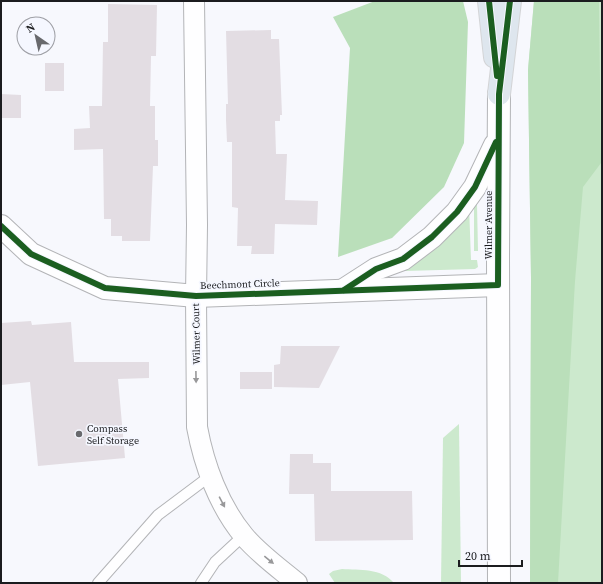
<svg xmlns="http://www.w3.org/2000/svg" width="603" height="584" viewBox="0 0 603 584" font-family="'Source Serif 4',serif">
  <rect width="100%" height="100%" fill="#f7f8fd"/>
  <!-- green -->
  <g fill="#cce9cd">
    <path d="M534 1H602V583H530L531 278 528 70Z"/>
    <path d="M475 202 477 204 478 251H474V207Z"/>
    <path d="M469 205 471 260H477L478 267 475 269 405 271 403 269Z"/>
    <path d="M459 424 461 583H441L443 438Z"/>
    <path d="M342 569C359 570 382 568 394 583H335L329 574 333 571Z"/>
  </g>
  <!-- forest -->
  <g fill="#badfba">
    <path d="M375 1H463L468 22 464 143 444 187 392 238 338 257 350 48 333 17Z"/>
    <path d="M534 1H599L601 163 583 187 575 281 558 583H530L531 278 528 70Z"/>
  </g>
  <!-- building -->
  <g fill="#e3dde3">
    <path d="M108 4 157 5 156 56H151L150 106H155V140H158V166H153L150 241H122V236H111V219H104L103 149 74 150V129L90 128 89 106H102L103 42H108Z"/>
    <path d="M271 30V39H279L282 115H280V121H275L276 154H287L285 200 318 201 317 225 275 224 274 254H251L252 246H237L238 208 232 207V142H227L226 120V104H228L226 31Z"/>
    <rect x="45" y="63" width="19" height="28"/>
    <path d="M1 94 21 95V118H1Z"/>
    <path d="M31 321 32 325 71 322 74 362H149V378L118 379 125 458 38 466 30 382 1 385V323Z"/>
    <path d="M281 346H340L319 388 274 387V365L280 364Z"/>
    <rect x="240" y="372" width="32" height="17"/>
    <path d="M290 454H313V463H331V491H412L413 540 315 541 314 494H289Z"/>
  </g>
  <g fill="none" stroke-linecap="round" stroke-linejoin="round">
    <!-- service casing -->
    <g stroke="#b3b4b7" stroke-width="12">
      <g id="service">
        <path d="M98 583 158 515 210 476"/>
        <path d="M201 583 215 562 243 536"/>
      </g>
    </g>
    <!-- minor casing -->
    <g stroke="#b3b4b7" stroke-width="22">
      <path id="minor" d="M194 1 197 225 196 296 197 427C204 465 219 506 244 536 259 554 279 568 297 583"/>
    </g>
    <!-- tertiary casing -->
    <g stroke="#b3b4b7" stroke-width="24">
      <g id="tertiary">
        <path d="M499 94 498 257 499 583"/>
        <path d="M1 226 31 254 105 288 196 296 498 285"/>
        <path d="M345 289 376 269 403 259 432 237 457 212 475 187 495 145"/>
      </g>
    </g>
    <!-- trunk casing -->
    <g stroke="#d3d4d6" stroke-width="24">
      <g id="trunk">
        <path d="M489 1 495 57"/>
        <path d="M499 94 510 1"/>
      </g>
    </g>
    <!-- service -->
    <use href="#service" stroke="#fefeff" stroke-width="10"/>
    <!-- minor -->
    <use href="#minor" stroke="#fefeff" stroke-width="20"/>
    <!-- tertiary -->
    <use href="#tertiary" stroke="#fefeff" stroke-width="22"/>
    <!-- trunk -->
    <use href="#trunk" stroke="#dee6ee" stroke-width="22"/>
    <!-- cycleway casing -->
    <g stroke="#f5f7ff" stroke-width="8">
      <g id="cycleway">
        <path d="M489 1 497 76"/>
        <path d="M1 226 31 254 105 288 196 296 498 285 499 94 510 1"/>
        <path d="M344 290 376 269 403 259 432 237 457 212 475 187 496 142"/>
      </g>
    </g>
    <!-- cycleway -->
    <use href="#cycleway" stroke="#1b5e20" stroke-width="6"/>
  </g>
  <!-- one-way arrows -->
  <defs><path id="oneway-solid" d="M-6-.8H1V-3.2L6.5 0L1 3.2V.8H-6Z"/></defs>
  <g fill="#98989a">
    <use href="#oneway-solid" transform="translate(196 377) rotate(89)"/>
    <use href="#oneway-solid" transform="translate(222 502) rotate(62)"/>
    <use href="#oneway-solid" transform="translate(269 560) rotate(39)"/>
  </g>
  <!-- markers -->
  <circle fill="#68696d" stroke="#f5f7ff" stroke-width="1.5" cx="79" cy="434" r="4"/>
  <g text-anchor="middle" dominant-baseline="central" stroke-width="3.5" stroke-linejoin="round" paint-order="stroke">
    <!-- street labels -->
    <g font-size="10" fill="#1b1c1f" stroke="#f5f7ff">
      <text transform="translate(488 225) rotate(-90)">Wilmer Avenue</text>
      <text transform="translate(240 284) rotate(-2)">Beechmont Circle</text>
      <text transform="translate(196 334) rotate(-91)">Wilmer Court</text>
    </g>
    <!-- poi labels -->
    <g font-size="10" fill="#1b1c1f" stroke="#f5f7ff" text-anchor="start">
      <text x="87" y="428">Compass<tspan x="87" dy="12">Self Storage</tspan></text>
    </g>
  </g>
  <!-- border -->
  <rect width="603" height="584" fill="none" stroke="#1b1c1f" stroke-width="4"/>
  <!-- north arrow -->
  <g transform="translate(36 36) rotate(326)"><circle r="19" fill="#f5f7ff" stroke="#9e9fa5"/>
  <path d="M0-3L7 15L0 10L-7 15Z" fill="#68696d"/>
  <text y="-6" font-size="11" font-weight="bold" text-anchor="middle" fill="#1b1c1f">N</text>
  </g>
  <!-- scale -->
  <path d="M459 560v6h63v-6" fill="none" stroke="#1b1c1f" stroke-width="2"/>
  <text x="465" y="560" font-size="12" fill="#1b1c1f" stroke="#f5f7ff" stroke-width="3" paint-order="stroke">20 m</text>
</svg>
